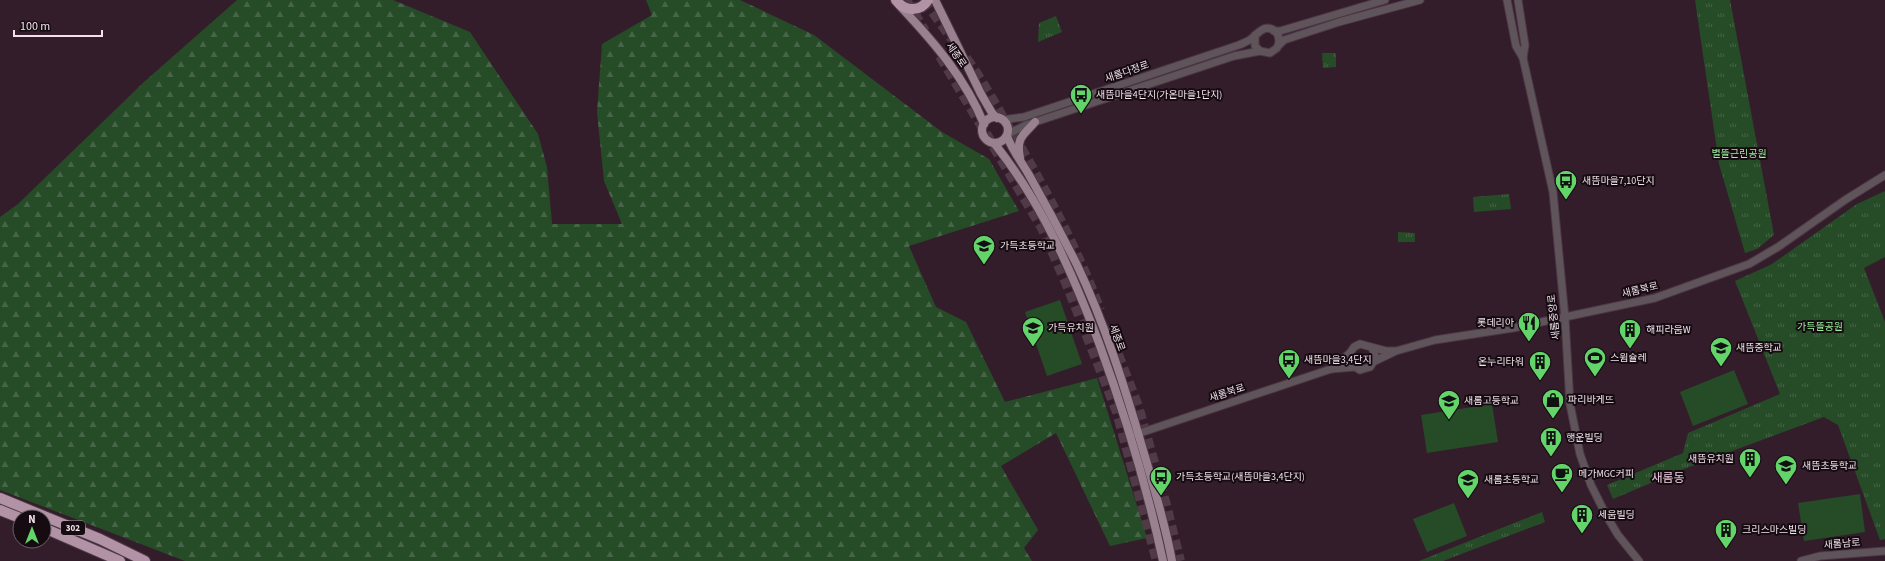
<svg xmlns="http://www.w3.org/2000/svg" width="1885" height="561" viewBox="0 0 1885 561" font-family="'Source Sans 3','Noto Sans KR',sans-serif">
  <defs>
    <pattern id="forest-firs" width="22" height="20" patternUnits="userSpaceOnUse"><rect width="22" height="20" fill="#264b27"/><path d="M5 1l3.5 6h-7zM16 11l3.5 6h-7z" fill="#466546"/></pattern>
    <pattern id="park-tufts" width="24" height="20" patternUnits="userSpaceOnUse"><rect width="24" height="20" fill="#264b27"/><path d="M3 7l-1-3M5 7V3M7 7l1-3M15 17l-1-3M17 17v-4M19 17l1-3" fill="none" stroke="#466546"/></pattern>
  </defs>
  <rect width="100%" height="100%" fill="#341d2b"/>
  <!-- grass -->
  <g fill="#264b27">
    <path d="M1060 300 1082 364 1047 376 1025 312Z"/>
    <path d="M1734 370 1748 404 1693 426 1680 392Z"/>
    <path d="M1492 404 1498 442 1427 453 1421 415Z"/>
    <path d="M1860 494 1865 532 1804 541 1798 503Z"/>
    <path d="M1454 503 1467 536 1427 552 1413 519Z"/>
  </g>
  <!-- forest -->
  <path fill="url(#forest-firs)" d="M237 0H393L470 32 538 134 547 167 552 224H622L604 181 597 112 602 44 652 15 646 0H740L814 35 942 132 989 159 1019 211 909 246 936 307 966 322 1005 402 1097 378 1147 538 1110 546 1056 433 1001 466 1038 530 1024 548 1032 561H185L0 490V217L18 204 144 82Z"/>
  <!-- park -->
  <g fill="url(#park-tufts)">
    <path d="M1695 0H1730L1774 235 1757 249 1745 253 1719 164Z"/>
    <path d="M1056 16 1062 32 1038 42 1039 23Z"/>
    <path d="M1322 53H1336V67L1323 68Z"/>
    <path d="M1885 191V257L1864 268 1885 322V539L1880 540 1838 425 1824 417 1684 469 1613 499 1607 485 1683 453 1688 433 1780 394 1735 281 1772 264 1857 204Z"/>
    <path d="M1509 194 1511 209 1474 212 1473 197Z"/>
    <path d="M1398 232 1415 233V242H1398Z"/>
    <path d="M1542 512 1545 522 1443 561H1419Z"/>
  </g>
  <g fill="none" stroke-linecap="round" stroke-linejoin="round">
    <!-- highway-tunnel -->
    <g stroke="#503a48" stroke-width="10" stroke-dasharray="10 5" stroke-linecap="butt">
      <path d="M906 0 925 31"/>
      <path d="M924 0 952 39"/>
      <path d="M940 56 1042 228 1067 285 1117 412 1157 561"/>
      <path d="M966 58C982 80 995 104 1009 128 1044 186 1076 246 1100 310"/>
      <path d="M1107 326 1138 406 1166 505 1180 561"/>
    </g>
    <!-- minor casing -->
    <g stroke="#4e3846" stroke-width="9">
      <g id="minor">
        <path d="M1507 0 1516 46 1523 58 1553 192 1565 318 1570 404 1580 454 1591 485 1606 515 1618 535 1639 561"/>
        <path d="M1518 0 1525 45 1523 58"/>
        <path d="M1274 31H1280L1385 0"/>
        <path d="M1279 45 1284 40 1339 22 1420 0"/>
        <path d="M1002 120 1024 117 1239 45C1243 43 1247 42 1251 39 1258 34 1265 22 1276 32 1280 37 1280 42 1277 48L1270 53 1260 51 1255 46V35"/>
        <path d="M1008 134 1026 125 1234 56 1260 51"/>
        <path d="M1372 348 1376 358 1370 367 1360 370 1351 364 1350 353 1354 347 1360 344 1386 351H1394"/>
        <path d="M1375 361 1396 351 1435 340 1513 328 1655 298 1749 264 1778 247 1845 200 1885 175"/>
        <path d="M1331 369 1350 353"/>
        <path d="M1134 435 1331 369 1354 367"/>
        <path d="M1801 561 1820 556 1885 551"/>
      </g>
    </g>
    <!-- major casing -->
    <g stroke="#4e3846" stroke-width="10">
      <g id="major">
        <path d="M935 0 981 94 992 113 997 118"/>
        <path d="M900 6C934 42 965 78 984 124"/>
        <circle cx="995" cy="130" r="13"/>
        <path d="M1007 136C1012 150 1021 161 1029 175 1046 205 1062 235 1077 265 1105 324 1125 388 1143 450 1154 487 1165 523 1172 561"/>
        <path d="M994 143C1042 203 1072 272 1099 343 1125 414 1147 487 1163 561"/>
        <path d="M1020 158C1016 137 1023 136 1035 122"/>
      </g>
    </g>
    <!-- highway casing -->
    <g stroke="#4e3846" stroke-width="12">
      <g id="highway">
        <path d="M896 0C904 11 920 13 928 0"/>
        <path d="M0 498 100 539 145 561"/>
        <path d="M0 510 20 518"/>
        <path d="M44 528 120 561"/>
      </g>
    </g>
    <!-- minor -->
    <use href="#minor" stroke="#60545b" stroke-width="7"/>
    <!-- major -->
    <use href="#major" stroke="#9a8190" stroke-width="8"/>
    <!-- highway -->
    <use href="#highway" stroke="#b193a5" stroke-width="10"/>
  </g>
  <!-- icons -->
  <defs>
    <g id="bus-pin" transform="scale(1.15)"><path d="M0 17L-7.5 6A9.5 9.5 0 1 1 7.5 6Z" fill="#63d469" stroke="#150b11"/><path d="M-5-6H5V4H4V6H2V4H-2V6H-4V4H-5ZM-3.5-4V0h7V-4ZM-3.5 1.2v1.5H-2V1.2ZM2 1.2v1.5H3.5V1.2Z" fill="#111"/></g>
    <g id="school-pin" transform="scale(1.15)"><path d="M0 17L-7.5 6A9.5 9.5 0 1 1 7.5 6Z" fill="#63d469" stroke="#150b11"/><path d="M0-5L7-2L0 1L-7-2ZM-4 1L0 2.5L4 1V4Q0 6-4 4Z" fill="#111"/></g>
    <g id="restaurant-pin" transform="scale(1.15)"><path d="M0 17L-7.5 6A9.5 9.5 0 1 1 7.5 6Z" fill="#63d469" stroke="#150b11"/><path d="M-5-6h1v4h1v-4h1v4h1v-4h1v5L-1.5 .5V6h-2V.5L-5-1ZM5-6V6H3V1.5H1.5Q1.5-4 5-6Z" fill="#111"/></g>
    <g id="building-pin" transform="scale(1.15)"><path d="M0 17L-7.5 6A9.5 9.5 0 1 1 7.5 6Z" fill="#63d469" stroke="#150b11"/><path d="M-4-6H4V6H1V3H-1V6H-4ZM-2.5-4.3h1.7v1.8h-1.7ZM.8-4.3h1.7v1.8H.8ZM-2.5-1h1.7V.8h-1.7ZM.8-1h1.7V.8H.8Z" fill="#111"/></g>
    <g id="stadium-pin" transform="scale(1.15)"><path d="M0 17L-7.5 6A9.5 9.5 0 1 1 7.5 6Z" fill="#63d469" stroke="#150b11"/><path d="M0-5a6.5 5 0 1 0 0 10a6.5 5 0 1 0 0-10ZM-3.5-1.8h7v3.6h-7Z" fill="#111"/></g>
    <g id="shop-pin" transform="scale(1.15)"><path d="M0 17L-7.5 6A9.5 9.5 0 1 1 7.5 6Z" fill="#63d469" stroke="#150b11"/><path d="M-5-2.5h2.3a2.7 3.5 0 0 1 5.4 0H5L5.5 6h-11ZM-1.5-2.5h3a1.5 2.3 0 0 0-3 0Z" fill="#111"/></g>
    <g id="cafe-pin" transform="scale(1.15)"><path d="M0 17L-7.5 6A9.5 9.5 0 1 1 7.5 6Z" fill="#63d469" stroke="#150b11"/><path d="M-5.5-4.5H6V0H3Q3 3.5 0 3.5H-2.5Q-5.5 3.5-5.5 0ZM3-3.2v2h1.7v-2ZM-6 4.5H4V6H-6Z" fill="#111"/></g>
  </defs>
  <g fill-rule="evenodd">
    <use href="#bus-pin" x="1081" y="95"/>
    <use href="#bus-pin" x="1566" y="181"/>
    <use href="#school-pin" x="984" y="246"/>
    <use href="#restaurant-pin" x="1529" y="323"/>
    <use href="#school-pin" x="1033" y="328"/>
    <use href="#building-pin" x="1630" y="330"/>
    <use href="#school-pin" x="1721" y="348"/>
    <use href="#stadium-pin" x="1595" y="358"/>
    <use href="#bus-pin" x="1289" y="360"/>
    <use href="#building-pin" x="1540" y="362"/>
    <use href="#shop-pin" x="1553" y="400"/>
    <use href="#school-pin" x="1449" y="401"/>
    <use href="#building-pin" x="1551" y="438"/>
    <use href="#building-pin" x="1750" y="459"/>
    <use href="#school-pin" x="1786" y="466"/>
    <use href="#cafe-pin" x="1562" y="474"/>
    <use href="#bus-pin" x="1161" y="477"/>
    <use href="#school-pin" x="1468" y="480"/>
    <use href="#building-pin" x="1582" y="515"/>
    <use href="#building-pin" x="1726" y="530"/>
  </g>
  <g text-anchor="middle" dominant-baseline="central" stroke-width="4" stroke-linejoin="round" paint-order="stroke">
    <!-- shield labels -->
    <rect fill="#150b11" stroke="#afa1a9" stroke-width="1" x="61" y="521" width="24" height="14" rx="3"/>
    <g font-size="9" font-weight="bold" fill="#f1e1ea">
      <text x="73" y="528">302</text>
    </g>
    <!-- street labels -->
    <g font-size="10" fill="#f1e1ea" stroke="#150b11">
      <text transform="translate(956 55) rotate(55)">세종로</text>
      <text transform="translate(1127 72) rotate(-19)">새롬다정로</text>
      <text transform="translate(1640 290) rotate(-14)">새롬북로</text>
      <text transform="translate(1554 317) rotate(-96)">새롬중앙로</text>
      <text transform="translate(1117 338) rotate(70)">세종로</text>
      <text transform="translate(1227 393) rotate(-18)">새롬북로</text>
      <text transform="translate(1842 544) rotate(-5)">새롬남로</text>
    </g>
    <!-- poi labels -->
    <g font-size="10" fill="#f1e1ea" stroke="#150b11" text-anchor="start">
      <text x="1096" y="95">새뜸마을4단지(가온마을1단지)</text>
      <text x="1582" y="181">새뜸마을7,10단지</text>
      <text x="1000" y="246">가득초등학교</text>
      <text x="1514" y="323" text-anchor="end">롯데리아</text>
      <text x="1048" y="328">가득유치원</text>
      <text x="1646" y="330">해피라움W</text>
      <text x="1736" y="348">새뜸중학교</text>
      <text x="1610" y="358">스윔슐레</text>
      <text x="1304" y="360">새뜸마을3,4단지</text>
      <text x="1524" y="362" text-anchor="end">온누리타워</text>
      <text x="1568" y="400">파리바게뜨</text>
      <text x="1464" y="401">새롬고등학교</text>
      <text x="1566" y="438">행운빌딩</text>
      <text x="1734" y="459" text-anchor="end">새뜸유치원</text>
      <text x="1802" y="466">새뜸초등학교</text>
      <text x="1578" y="474">메가MGC커피</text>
      <text x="1176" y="477">가득초등학교(새뜸마을3,4단지)</text>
      <text x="1484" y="480">새롬초등학교</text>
      <text x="1598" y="515">세움빌딩</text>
      <text x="1742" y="530">크리스마스빌딩</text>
    </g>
    <!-- park labels -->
    <g font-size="10" fill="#9af29b" stroke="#150b11">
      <text x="1739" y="154">별뜰근린공원</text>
      <text x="1820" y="327">가득뜰공원</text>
    </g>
    <!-- quarter labels -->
    <g font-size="12" fill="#f0d0e2" stroke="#150b11">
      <text x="1668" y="478">새롬동</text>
    </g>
  </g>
  <!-- north arrow -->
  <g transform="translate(32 529)"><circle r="19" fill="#150b11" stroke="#6d6168"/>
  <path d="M0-3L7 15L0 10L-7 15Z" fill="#63d469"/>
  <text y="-6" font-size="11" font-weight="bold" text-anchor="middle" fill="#f1e1ea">N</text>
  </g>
  <!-- scale -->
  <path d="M14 30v6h88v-6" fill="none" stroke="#f1e1ea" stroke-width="2"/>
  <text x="20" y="30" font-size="12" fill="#f1e1ea" stroke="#150b11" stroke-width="3" paint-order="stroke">100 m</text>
</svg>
